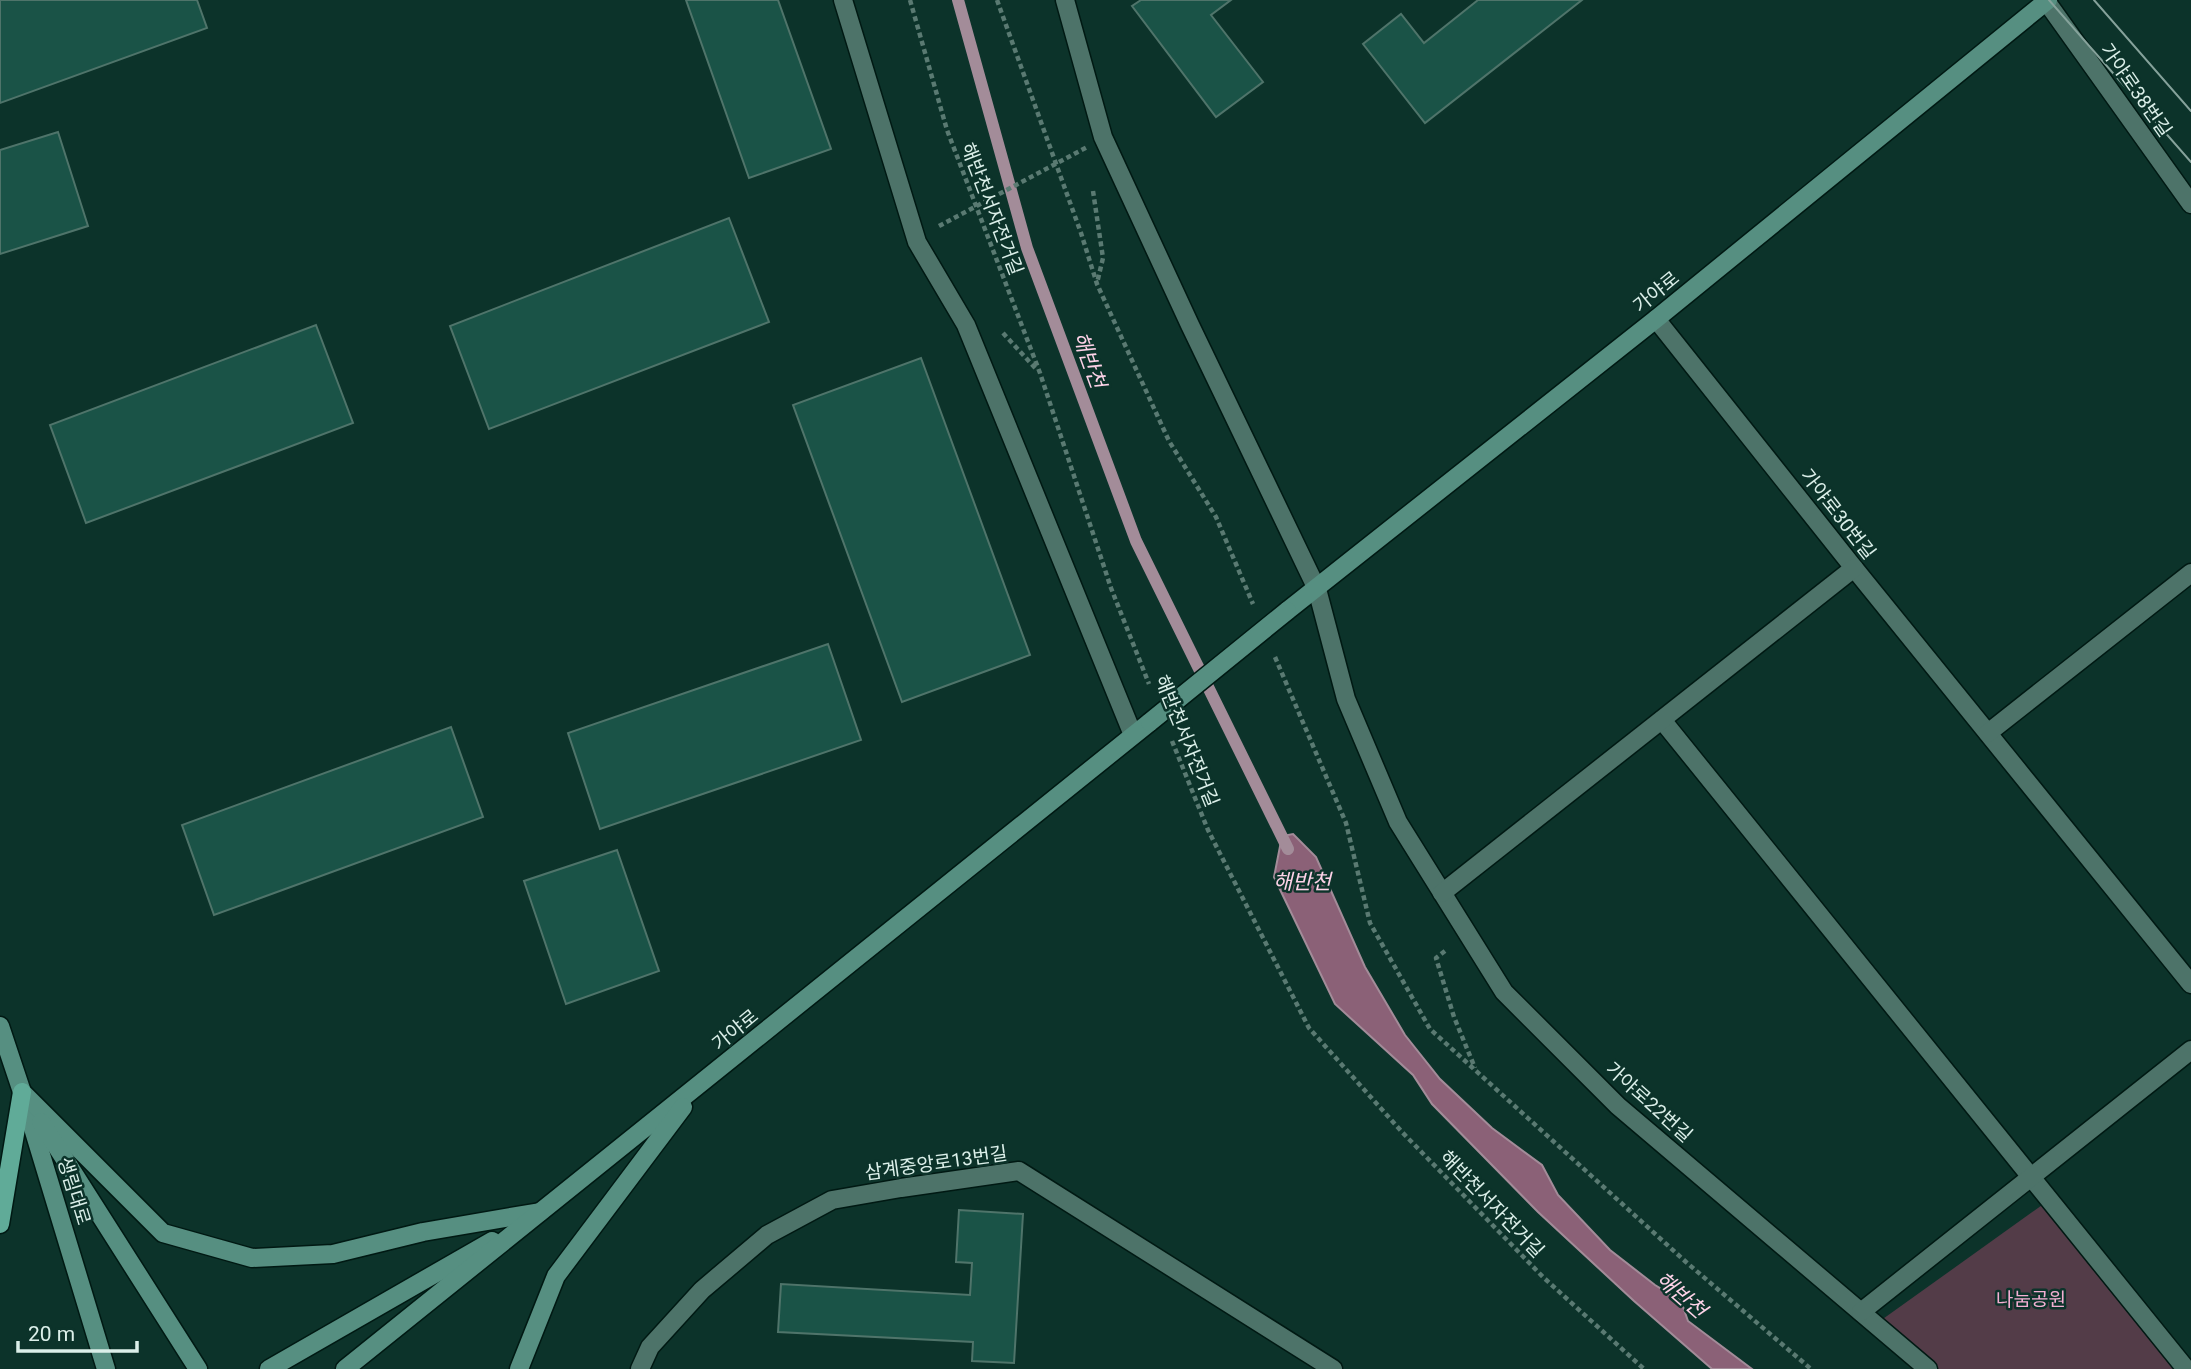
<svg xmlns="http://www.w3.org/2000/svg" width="2191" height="1369" viewBox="0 0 2191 1369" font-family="Roboto,'Noto Sans KR',sans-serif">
  <rect width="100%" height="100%" fill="#0c332a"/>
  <!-- green -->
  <path fill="#533c48" d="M2045 1203 2180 1369H1936L1880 1321Z"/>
  <!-- water -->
  <path fill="#8b6177" stroke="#a38c99" stroke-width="2" d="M1293 834 1316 857 1365 967 1405 1035 1440 1079 1492 1128 1542 1165 1558 1195 1610 1250 1655 1285 1681 1301 1688 1321 1752 1369H1712L1634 1301 1538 1212 1432 1104 1413 1075 1335 1004 1274 877 1282 836Z"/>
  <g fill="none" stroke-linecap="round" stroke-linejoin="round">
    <!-- stream -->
    <path stroke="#a38c99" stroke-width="12" d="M958 0 1027 248 1136 541 1288 849"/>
  </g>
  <!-- building -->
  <g fill="#1a5347" stroke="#4f746a" stroke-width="2">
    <path d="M0 0H197L207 28 0 103Z"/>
    <path d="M686 0H778L831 149 749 178Z"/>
    <path d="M1141 0H1231L1211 15 1263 82 1216 117 1132 6Z"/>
    <path d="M1478 0H1582L1425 123 1363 44 1401 14 1424 43Z"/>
    <path d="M58 132 88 226 0 254V150Z"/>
    <path d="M729 218 769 322 489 429 450 326Z"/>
    <path d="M316 325 353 423 86 523 50 425Z"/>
    <path d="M921 358 1030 655 902 702 793 405Z"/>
    <path d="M828 644 861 740 600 829 568 733Z"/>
    <path d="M451 727 483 817 214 915 182 825Z"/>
    <path d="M617 850 659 971 566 1004 524 881Z"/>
    <path d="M959 1210 1023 1214 1014 1363 972 1361 973 1342 778 1332 781 1284 970 1295 972 1263 956 1262Z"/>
  </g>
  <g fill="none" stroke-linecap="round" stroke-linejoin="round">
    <!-- service casing -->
    <g stroke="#001913" stroke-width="21">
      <g id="service">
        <path d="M1065 0 1103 137 1190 325 1317 589"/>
        <path d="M640 1369 650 1347 702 1290 767 1235 832 1200 901 1188 1019 1171 1333 1369"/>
      </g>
    </g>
    <!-- minor casing -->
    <g stroke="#001913" stroke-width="21">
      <g id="minor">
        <path d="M843 0 917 242 966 325 1133 735"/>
        <path d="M2046 1 2191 204"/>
        <path d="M1656 319 1854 568 2191 984"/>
        <path d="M1317 589 1346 699 1398 822 1504 992 1618 1106 1928 1369"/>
        <path d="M1662 720 2186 1369"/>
        <path d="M1988 733 2191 573"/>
        <path d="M1442 893 1854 568"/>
        <path d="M1861 1312 2191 1050"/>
      </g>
    </g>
    <!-- secondary casing -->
    <g stroke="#001913" stroke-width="21">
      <g id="secondary">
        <path d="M1287 611 1656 319 2048 0"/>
        <path d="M0 1026 22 1092 106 1369"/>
        <path d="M22 1092 163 1233 252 1258 333 1254 423 1232 540 1212"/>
        <path d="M41 1122 198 1369"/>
        <path d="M269 1369 492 1241"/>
        <path d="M345 1369 1150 722"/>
        <path d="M519 1369 556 1276 683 1107"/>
      </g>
    </g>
    <!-- primary casing -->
    <g stroke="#001913" stroke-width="21">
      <path id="primary" d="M0 1224 22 1092"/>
    </g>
    <!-- path -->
    <g stroke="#5a7a72" stroke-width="4.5" stroke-dasharray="5 3.5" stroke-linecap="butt">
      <path d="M910 0 947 130 1040 373 1111 588 1149 684"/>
      <path d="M997 0 1081 233 1097 284 1169 441 1216 517 1253 604"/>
      <path d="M1093 191 1103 258 1097 283"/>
      <path d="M1003 333 1037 370"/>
      <path d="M1275 657 1346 823 1370 923 1430 1029 1686 1262 1811 1369"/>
      <path d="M1172 741 1208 830 1309 1028 1402 1132 1543 1277 1644 1369"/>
      <path d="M1445 951 1436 958 1454 1017 1475 1068"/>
    </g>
    <!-- service -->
    <use href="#service" stroke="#4d7369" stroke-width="18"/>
    <!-- minor -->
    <use href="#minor" stroke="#4d7369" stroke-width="18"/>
    <!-- secondary -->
    <use href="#secondary" stroke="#568f81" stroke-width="18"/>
    <!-- primary -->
    <use href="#primary" stroke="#60ab98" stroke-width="18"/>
    <!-- tram -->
    <g stroke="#86a29b" stroke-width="2">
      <path d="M2049 0 2191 162"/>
      <path d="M2094 0 2191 111"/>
    </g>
    <!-- secondary-bridge casing -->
    <g stroke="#001913" stroke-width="21" stroke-linecap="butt">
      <path id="secondary-bridge" d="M1150 722 1287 611"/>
    </g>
    <!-- path-bridge -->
    <path stroke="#5a7a72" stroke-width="4.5" stroke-dasharray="5 3.5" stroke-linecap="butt" d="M939 226 1089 146"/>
    <!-- secondary-bridge -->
    <use href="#secondary-bridge" stroke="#568f81" stroke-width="18"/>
  </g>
  <g text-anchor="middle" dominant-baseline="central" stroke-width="5" stroke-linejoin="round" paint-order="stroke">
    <!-- street labels -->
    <g font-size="19" fill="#dbefe9" stroke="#0c332a">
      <text transform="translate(2136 90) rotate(55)">가야로38번길</text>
      <text transform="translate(992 209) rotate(69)">해반천서자전거길</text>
      <text transform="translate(1656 292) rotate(-39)">가야로</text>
      <text transform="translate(1838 514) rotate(52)">가야로30번길</text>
      <text transform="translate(1187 741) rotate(68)">해반천서자전거길</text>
      <text transform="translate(735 1030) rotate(-39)">가야로</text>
      <text transform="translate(1649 1102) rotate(42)">가야로22번길</text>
      <text transform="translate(936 1163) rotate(-8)">삼계중앙로13번길</text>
      <text transform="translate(74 1191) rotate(73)">생림대로</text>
      <text transform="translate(1492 1204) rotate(46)">해반천서자전거길</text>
    </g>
    <!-- park labels -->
    <g font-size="19" fill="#f4afd3" stroke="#0c332a">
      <text x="2031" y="1299">나눔공원</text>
    </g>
    <!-- water labels -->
    <g font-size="21" font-style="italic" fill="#fed3e8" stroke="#0c332a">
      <text transform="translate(1089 360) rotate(70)">해반천</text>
      <text x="1302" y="882">해반천</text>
      <text transform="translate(1681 1295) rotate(41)">해반천</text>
    </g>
  </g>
  <!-- scale -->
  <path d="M18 1341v10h119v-10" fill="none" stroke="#dbefe9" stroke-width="3.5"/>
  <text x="28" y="1341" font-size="21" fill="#dbefe9" stroke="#0c332a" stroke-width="5" paint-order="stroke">20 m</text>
</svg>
